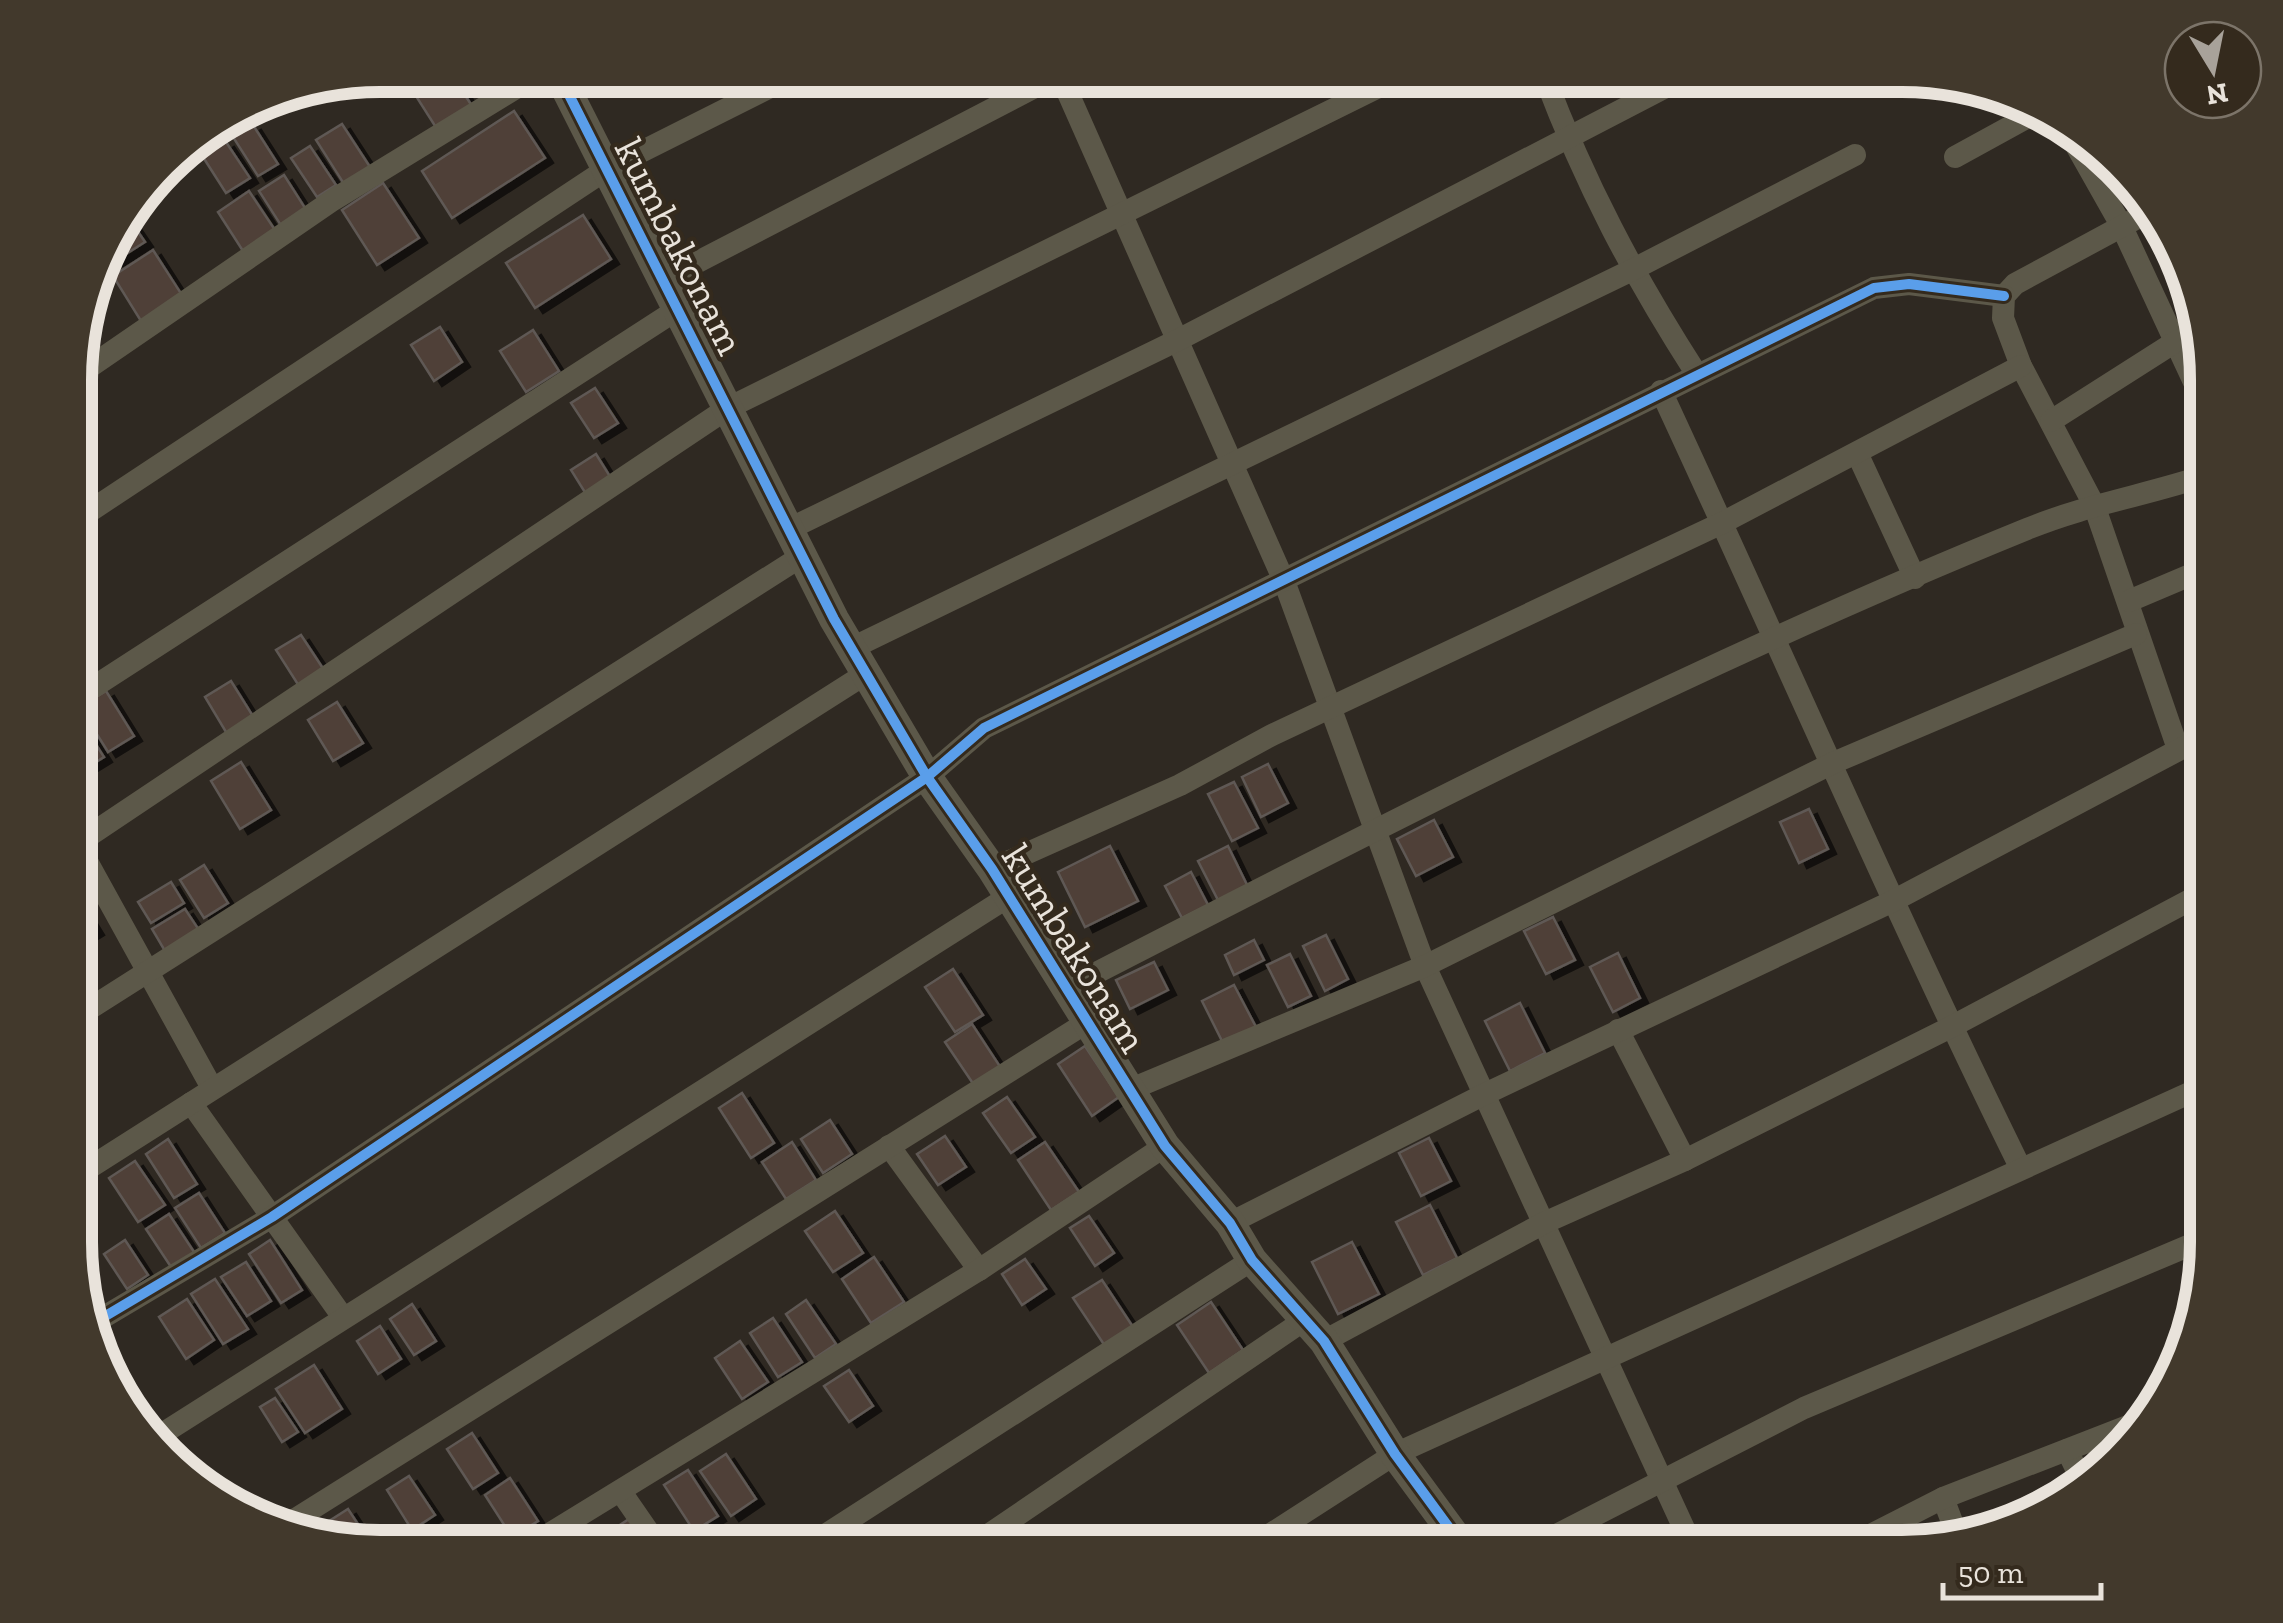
<svg xmlns="http://www.w3.org/2000/svg" width="2283" height="1623" viewBox="0 0 2283 1623" font-family="'Zilla Slab',serif">
  <defs>
    <filter id="shadow"><feDropShadow dx="8" dy="5" stdDeviation="0" flood-color="#0009"/></filter>
  </defs>
  <rect width="100%" height="100%" fill="#2f2922"/>
  <!-- building -->
  <g fill="#4f4037" stroke="#5f5954" stroke-width="2.5" filter="url(#shadow)">
    <path d="M418 75H452L472 106 437 129 407 82Z"/>
    <path d="M514 111 545 158 452 218 422 171Z"/>
    <path d="M342 124 370 167 344 184 316 140Z"/>
    <path d="M253 125 278 164 258 176 233 137Z"/>
    <path d="M226 142 250 178 226 193 203 157Z"/>
    <path d="M310 146 336 185 317 197 291 158Z"/>
    <path d="M284 175 307 211 282 227 259 191Z"/>
    <path d="M383 183 419 238 377 265 342 210Z"/>
    <path d="M249 191 275 230 243 251 218 212Z"/>
    <path d="M583 215 611 259 535 308 506 263Z"/>
    <path d="M128 217 145 242 115 261 106 247Z"/>
    <path d="M153 250 182 295 141 321 113 276Z"/>
    <path d="M440 327 462 362 434 381 411 345Z"/>
    <path d="M533 330 559 371 526 392 500 351Z"/>
    <path d="M595 388 618 423 594 438 571 403Z"/>
    <path d="M596 454 611 478 586 494 571 470Z"/>
    <path d="M301 635 324 670 299 686 276 650Z"/>
    <path d="M231 681 256 721 229 737 205 697Z"/>
    <path d="M106 691 134 736 108 752 80 707Z"/>
    <path d="M337 702 363 743 333 761 308 720Z"/>
    <path d="M78 716 104 757 78 773Z"/>
    <path d="M241 762 271 810 240 829 211 781Z"/>
    <path d="M1268 764 1288 803 1261 817 1242 777Z"/>
    <path d="M1234 782 1258 828 1232 841 1208 794Z"/>
    <path d="M1809 809 1828 849 1799 863 1780 822Z"/>
    <path d="M1434 820 1453 857 1416 876 1397 839Z"/>
    <path d="M1110 846 1138 901 1085 927 1058 872Z"/>
    <path d="M1228 846 1249 889 1220 904 1198 861Z"/>
    <path d="M204 865 228 903 204 918 180 880Z"/>
    <path d="M1191 872 1208 905 1182 918 1165 886Z"/>
    <path d="M171 882 184 903 151 923 138 902Z"/>
    <path d="M78 901 96 930 78 941Z"/>
    <path d="M185 909 199 930 165 951 152 929Z"/>
    <path d="M1553 917 1575 960 1546 974 1524 931Z"/>
    <path d="M1326 935 1348 979 1325 991 1303 946Z"/>
    <path d="M1254 940 1264 960 1234 975 1225 955Z"/>
    <path d="M1618 953 1640 998 1613 1012 1590 967Z"/>
    <path d="M1290 954 1311 996 1288 1007 1267 965Z"/>
    <path d="M1154 962 1168 990 1130 1009 1116 980Z"/>
    <path d="M953 969 983 1015 955 1032 925 987Z"/>
    <path d="M1234 985 1256 1027 1223 1043 1202 1001Z"/>
    <path d="M1520 1003 1545 1053 1510 1071 1485 1021Z"/>
    <path d="M972 1024 1001 1068 974 1085 945 1042Z"/>
    <path d="M1085 1046 1119 1097 1092 1116 1058 1064Z"/>
    <path d="M742 1093 774 1143 751 1158 719 1108Z"/>
    <path d="M1007 1097 1035 1137 1011 1153 983 1113Z"/>
    <path d="M830 1120 852 1154 823 1173 801 1139Z"/>
    <path d="M945 1136 966 1167 938 1185 917 1154Z"/>
    <path d="M1429 1138 1451 1181 1421 1196 1399 1153Z"/>
    <path d="M168 1139 197 1184 174 1198 146 1154Z"/>
    <path d="M792 1142 816 1180 786 1199 762 1162Z"/>
    <path d="M1045 1142 1079 1192 1051 1210 1018 1160Z"/>
    <path d="M135 1161 165 1205 138 1222 109 1178Z"/>
    <path d="M199 1193 225 1233 201 1248 175 1208Z"/>
    <path d="M1430 1205 1457 1258 1423 1275 1396 1222Z"/>
    <path d="M835 1211 863 1253 833 1272 805 1231Z"/>
    <path d="M169 1214 196 1255 173 1270 146 1229Z"/>
    <path d="M1089 1216 1114 1253 1095 1266 1070 1228Z"/>
    <path d="M125 1240 148 1275 127 1289 104 1254Z"/>
    <path d="M270 1240 302 1290 281 1303 249 1254Z"/>
    <path d="M1352 1242 1379 1294 1338 1314 1312 1262Z"/>
    <path d="M874 1257 904 1302 871 1323 842 1279Z"/>
    <path d="M1025 1259 1046 1289 1022 1305 1002 1274Z"/>
    <path d="M246 1262 271 1301 247 1316 221 1277Z"/>
    <path d="M215 1279 248 1329 223 1344 191 1294Z"/>
    <path d="M1102 1280 1133 1327 1105 1346 1073 1298Z"/>
    <path d="M187 1299 214 1340 186 1359 159 1317Z"/>
    <path d="M806 1300 836 1344 815 1358 786 1314Z"/>
    <path d="M1211 1302 1243 1350 1209 1373 1177 1325Z"/>
    <path d="M412 1304 436 1341 414 1355 390 1319Z"/>
    <path d="M773 1318 802 1362 778 1377 750 1333Z"/>
    <path d="M380 1326 401 1359 378 1374 357 1341Z"/>
    <path d="M740 1341 768 1382 742 1399 715 1358Z"/>
    <path d="M314 1365 342 1409 305 1433 276 1389Z"/>
    <path d="M849 1370 873 1406 849 1422 824 1386Z"/>
    <path d="M275 1398 298 1432 282 1442 260 1407Z"/>
    <path d="M472 1433 498 1473 473 1489 447 1449Z"/>
    <path d="M726 1454 756 1499 731 1516 700 1471Z"/>
    <path d="M180 1455 202 1489 172 1460Z"/>
    <path d="M688 1470 718 1516 694 1531 664 1485Z"/>
    <path d="M409 1476 435 1515 412 1530 387 1490Z"/>
    <path d="M510 1478 538 1521 512 1537 485 1495Z"/>
    <path d="M348 1509 373 1547 327 1541 318 1528Z"/>
    <path d="M632 1517 652 1547H615L606 1534Z"/>
  </g>
  <g fill="none" stroke-linecap="round" stroke-linejoin="round">
    <!-- minor -->
    <g stroke="#5c5849" stroke-width="22">
      <path d="M1060 75 1284 581 1425 966 1693 1548"/>
      <path d="M1544 75C1585 184 1633 275 1696 373"/>
      <path d="M2065 126 2121 225 2207 410"/>
      <path d="M1955 157 2039 111"/>
      <path d="M2152 210 2015 284 2004 296 2003 318 2021 366 2094 505 2178 749"/>
      <path d="M661 281 1058 75"/>
      <path d="M78 375 333 200 537 75"/>
      <path d="M1661 391C1781 649 1894 911 2020 1167"/>
      <path d="M2051 421 2175 342 2199 333"/>
      <path d="M1857 453 1915 578"/>
      <path d="M78 519 607 169 794 75"/>
      <path d="M789 529 1176 341 1687 76"/>
      <path d="M2129 601 2207 568"/>
      <path d="M852 648 1630 271 1855 155"/>
      <path d="M78 697 678 309"/>
      <path d="M78 843 728 408 1403 75"/>
      <path d="M78 845 212 1088"/>
      <path d="M992 869 1180 785 1272 735 1722 523 2021 366"/>
      <path d="M1065 989C1381 826 1697 663 2027 529 2085 505 2147 495 2207 475"/>
      <path d="M78 1016 802 556"/>
      <path d="M1618 1030 1685 1160"/>
      <path d="M1129 1090 1425 966 1833 763 2136 634"/>
      <path d="M191 1103 342 1316"/>
      <path d="M889 1146 979 1270"/>
      <path d="M78 1175 867 673"/>
      <path d="M1230 1223 1483 1095 1891 902 2207 735"/>
      <path d="M92 1324 272 1217 927 777 984 728 1874 288 1909 284 2004 296"/>
      <path d="M1324 1341 1544 1223 1685 1160 1951 1027 2207 891"/>
      <path d="M154 1439 1008 897"/>
      <path d="M2067 1450 2082 1481"/>
      <path d="M621 1492 659 1547"/>
      <path d="M1943 1498 1957 1535"/>
      <path d="M278 1530 1086 1023"/>
      <path d="M528 1547 979 1270 1165 1146"/>
      <path d="M805 1548 1252 1260"/>
      <path d="M969 1548 1306 1319"/>
      <path d="M1249 1548 1395 1454 2207 1085"/>
      <path d="M1531 1548 1804 1408 2207 1238"/>
      <path d="M1845 1548 1943 1498 2151 1417"/>
    </g>
    <!-- tertiary -->
    <path stroke="#5c5849" stroke-width="30" d="M559 75 834 619 927 777 992 869 1165 1146 1230 1223 1252 1260 1324 1341 1395 1454 1464 1548"/>
    <!-- cycleway casing -->
    <g stroke="#342a1d" stroke-width="16">
      <g id="cycleway">
        <path d="M559 75 834 619 927 777 992 869 1165 1146 1230 1223 1252 1260 1324 1341 1395 1454 1464 1548"/>
        <path d="M92 1324 272 1217 927 777 984 728 1874 288 1909 284 2004 296"/>
      </g>
    </g>
    <!-- cycleway -->
    <use href="#cycleway" stroke="#5a9eea" stroke-width="10"/>
  </g>
  <g text-anchor="middle" dominant-baseline="central" stroke-width="9" stroke-linejoin="round" paint-order="stroke">
    <!-- street labels -->
    <g font-size="40" fill="#e9e3db" stroke="#342a1d">
      <text transform="translate(680 246) rotate(63)">kumbakonam</text>
      <text transform="translate(1075 948) rotate(58)">kumbakonam</text>
    </g>
  </g>
  <!-- crop -->
  <path d="M0 0H2283V1623H0ZM380 92H1902A288 288 0 0 1 2190 380V1242A288 288 0 0 1 1902 1530H380A288 288 0 0 1 92 1242V380A288 288 0 0 1 380 92Z" fill="#42392c" fill-rule="evenodd"/>
  <path fill="none" stroke="#e9e3db" stroke-width="12" d="M380 92H1902A288 288 0 0 1 2190 380V1242A288 288 0 0 1 1902 1530H380A288 288 0 0 1 92 1242V380A288 288 0 0 1 380 92Z"/>
  <!-- north arrow -->
  <g transform="translate(2213 70) rotate(170)"><circle r="48" fill="#342a1d" stroke="#7c7469" stroke-width="2.5"/>
  <path d="M0-8L18 38L0 25L-18 38Z" fill="#a8a29a"/>
  <text y="-15" font-size="28" font-weight="bold" text-anchor="middle" fill="#e9e3db">N</text>
  </g>
  <!-- scale -->
  <path d="M1943 1583v15h158v-15" fill="none" stroke="#e9e3db" stroke-width="5"/>
  <text x="1958" y="1583" font-size="30" fill="#e9e3db" stroke="#342a1d" stroke-width="8" paint-order="stroke">50 m</text>
</svg>
